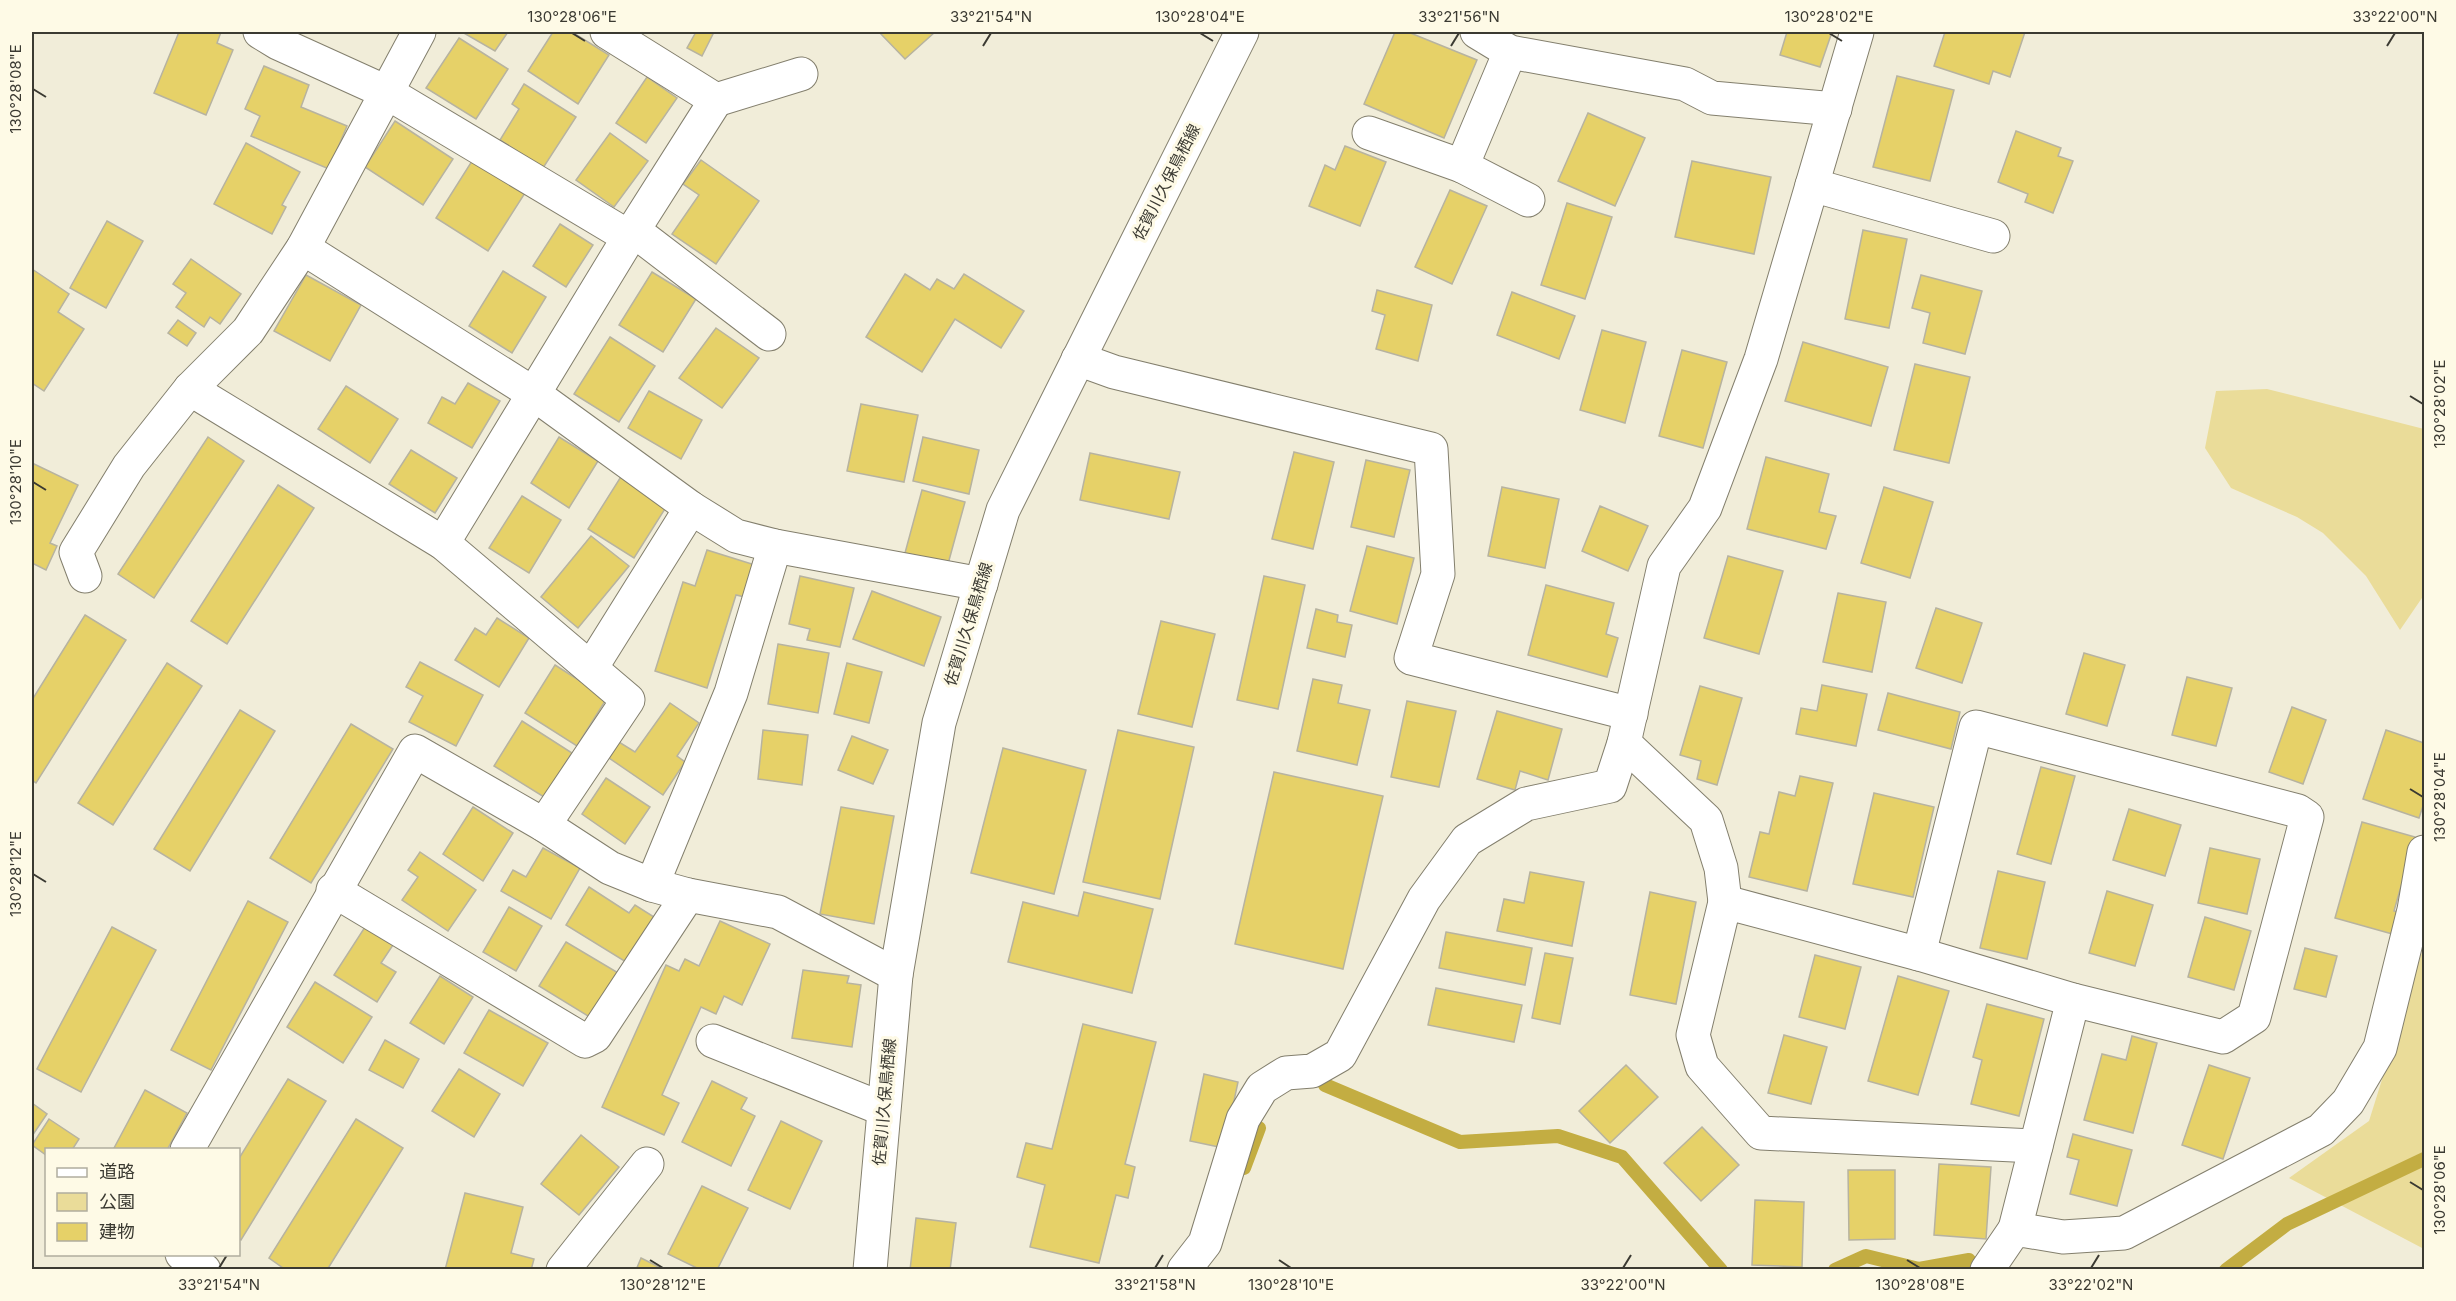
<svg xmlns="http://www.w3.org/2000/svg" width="2456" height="1301" viewBox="0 0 2456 1301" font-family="Inter,'Noto Sans JP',sans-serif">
  <rect width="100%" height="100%" fill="#f1edd9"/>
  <!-- green -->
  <g fill="#eadc99">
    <path d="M2267 389 2424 429V595L2400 630 2366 576 2323 533 2297 517 2231 488 2205 448 2216 391Z"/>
    <path d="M2424 946V1249L2289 1178 2369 1121Z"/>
  </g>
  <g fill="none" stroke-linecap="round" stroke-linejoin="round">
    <!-- stream -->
    <g stroke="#c3ad42" stroke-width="14">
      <path d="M1325 1085 1460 1142 1558 1136 1622 1157 1721 1270"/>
      <path d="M1244 1168 1259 1128"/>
      <path d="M1835 1270 1866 1256 1919 1269 1969 1260"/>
      <path d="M2226 1270 2287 1224 2424 1159"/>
    </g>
  </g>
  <!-- building -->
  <g fill="#e6d168" stroke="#b7b3a0" stroke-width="1.5">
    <path d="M179 32H221L217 43 233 50 206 115 154 93Z"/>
    <path d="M462 32H508L495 51Z"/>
    <path d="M553 32H572L609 55 578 104 528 71Z"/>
    <path d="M696 32H714L702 56 687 48Z"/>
    <path d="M879 32H935L905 59Z"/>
    <path d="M1395 32H1408L1477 60 1444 138 1364 104Z"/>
    <path d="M1787 32H1832L1820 67 1780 55Z"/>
    <path d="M1945 32H2025L2010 77 1993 71 1989 84 1934 66Z"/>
    <path d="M459 38 508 69 476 119 426 88Z"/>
    <path d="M264 66 309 85 301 107 347 126 329 169 251 136 260 116 245 109Z"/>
    <path d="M1897 76 1954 90 1930 181 1873 167Z"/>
    <path d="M647 77 677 98 646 143 616 123Z"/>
    <path d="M524 84 576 117 543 168 500 140 519 109 512 104Z"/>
    <path d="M1588 113 1645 138 1615 206 1558 181Z"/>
    <path d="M395 121 453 159 423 205 365 167Z"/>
    <path d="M2016 131 2061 148 2058 156 2073 161 2053 213 2025 202 2028 194 1998 182Z"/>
    <path d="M610 133 648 161 614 207 576 180Z"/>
    <path d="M246 143 300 172 282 205 286 207 272 234 214 204Z"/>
    <path d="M1345 146 1386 162 1360 226 1309 206 1325 165 1335 170Z"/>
    <path d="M701 160 759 201 716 264 672 234 699 195 683 184Z"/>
    <path d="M472 161 525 193 488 251 436 218Z"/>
    <path d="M1692 161 1771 177 1754 254 1675 237Z"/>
    <path d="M1450 190 1487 206 1452 284 1415 267Z"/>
    <path d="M1567 203 1612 217 1585 299 1541 285Z"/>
    <path d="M107 221 143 241 106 308 70 288Z"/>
    <path d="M560 224 593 245 566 287 533 266Z"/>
    <path d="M1863 230 1907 239 1889 328 1845 319Z"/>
    <path d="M191 259 241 294 220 324 210 317 204 327 176 307 186 293 173 284Z"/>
    <path d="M32 269 69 294 58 312 84 329 44 391 32 383Z"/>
    <path d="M503 271 546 297 512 353 469 326Z"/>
    <path d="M652 272 696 299 663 352 619 325Z"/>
    <path d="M905 274 930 290 937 279 954 289 964 274 1024 311 1001 348 955 319 922 372 866 337Z"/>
    <path d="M306 275 361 305 330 361 274 331Z"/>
    <path d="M1921 275 1982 291 1965 354 1923 343 1930 313 1912 308Z"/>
    <path d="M1377 290 1432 305 1418 361 1376 349 1385 315 1372 311Z"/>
    <path d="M1512 292 1575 316 1559 359 1497 335Z"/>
    <path d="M178 320 196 333 187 346 168 333Z"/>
    <path d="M716 328 759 358 722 408 679 378Z"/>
    <path d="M1602 330 1646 342 1625 423 1580 410Z"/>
    <path d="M610 337 655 366 619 422 574 394Z"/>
    <path d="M1803 342 1888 367 1871 426 1785 401Z"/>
    <path d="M1682 350 1727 362 1703 448 1659 436Z"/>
    <path d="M1915 364 1970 377 1949 463 1894 450Z"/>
    <path d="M468 383 500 401 472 448 428 423 442 397 455 404Z"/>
    <path d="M346 386 398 419 370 463 318 429Z"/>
    <path d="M649 391 702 420 681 459 628 428Z"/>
    <path d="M861 404 918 415 904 482 847 471Z"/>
    <path d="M208 437 244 461 154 598 118 574Z"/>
    <path d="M559 437 598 461 569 508 531 483Z"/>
    <path d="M923 437 979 450 969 494 913 481Z"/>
    <path d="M411 450 457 478 435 513 389 484Z"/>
    <path d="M1294 452 1334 462 1313 549 1272 539Z"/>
    <path d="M1090 453 1180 472 1169 519 1080 500Z"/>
    <path d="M1766 457 1829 474 1819 512 1836 516 1826 549 1747 529Z"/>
    <path d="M1366 460 1410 470 1394 537 1351 527Z"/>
    <path d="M32 463 78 485 50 543 57 546 46 570 32 563Z"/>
    <path d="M622 475 668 504 634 558 588 529Z"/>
    <path d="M278 485 314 508 227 644 191 621Z"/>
    <path d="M1502 487 1559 499 1545 568 1488 556Z"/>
    <path d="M1884 487 1933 502 1910 578 1861 563Z"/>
    <path d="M922 490 965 502 948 564 905 553Z"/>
    <path d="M522 496 561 520 529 573 489 548Z"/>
    <path d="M1600 506 1648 526 1628 571 1582 551Z"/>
    <path d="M591 536 629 566 578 628 541 597Z"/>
    <path d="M1367 546 1414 558 1397 624 1350 611Z"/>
    <path d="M707 550 755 565 745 597 736 595 707 688 655 671 683 582 695 586Z"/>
    <path d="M1728 556 1783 571 1759 654 1704 638Z"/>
    <path d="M800 576 854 588 840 647 807 640 810 629 789 624Z"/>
    <path d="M1264 576 1305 585 1278 709 1237 700Z"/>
    <path d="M1546 585 1614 603 1606 634 1618 638 1607 677 1528 655Z"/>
    <path d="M872 591 941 617 924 666 853 639Z"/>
    <path d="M1838 593 1886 602 1872 672 1823 662Z"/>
    <path d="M1936 608 1982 623 1962 683 1916 668Z"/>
    <path d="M1316 609 1338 615 1337 622 1352 625 1345 657 1307 648Z"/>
    <path d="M85 615 126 640 36 783 32 780V700Z"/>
    <path d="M497 618 529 638 499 687 455 660 475 628 486 635Z"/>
    <path d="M1161 621 1215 634 1192 727 1138 714Z"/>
    <path d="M778 644 829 653 818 713 768 704Z"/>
    <path d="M2084 653 2125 665 2107 726 2066 714Z"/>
    <path d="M420 662 483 695 456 746 409 722 423 696 406 687Z"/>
    <path d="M167 663 202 686 113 825 78 803Z"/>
    <path d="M847 663 882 672 869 723 834 714Z"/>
    <path d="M555 665 607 698 577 746 525 713Z"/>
    <path d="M2187 677 2232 688 2216 746 2172 735Z"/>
    <path d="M1313 679 1342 685 1338 703 1370 710 1357 765 1297 751Z"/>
    <path d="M1822 685 1867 694 1856 746 1796 734 1801 708 1817 711Z"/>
    <path d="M1700 686 1742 698 1717 785 1697 779 1701 761 1680 755Z"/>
    <path d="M1888 693 1960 712 1951 749 1878 730Z"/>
    <path d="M1407 701 1456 711 1439 787 1391 777Z"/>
    <path d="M670 703 699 723 677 756 685 762 663 795 609 758 619 742 635 752Z"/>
    <path d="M2292 707 2326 720 2303 784 2269 772Z"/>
    <path d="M240 710 275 731 190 871 154 849Z"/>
    <path d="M1497 711 1562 729 1548 780 1520 771 1515 790 1477 779Z"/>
    <path d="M522 721 572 753 544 797 494 766Z"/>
    <path d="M351 724 393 749 311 883 270 858Z"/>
    <path d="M763 730 808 735 802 785 758 779Z"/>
    <path d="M1118 730 1194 747 1160 899 1083 882Z"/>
    <path d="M2386 730 2424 743V803L2419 818 2363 799Z"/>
    <path d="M852 736 888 750 873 784 838 770Z"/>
    <path d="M1003 748 1086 770 1054 894 971 873Z"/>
    <path d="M2041 767 2075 776 2051 864 2017 854Z"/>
    <path d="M1274 772 1383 796 1343 969 1235 944Z"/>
    <path d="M1800 776 1833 783 1807 891 1749 877 1760 832 1769 834 1779 792 1795 796Z"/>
    <path d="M606 778 650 807 625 844 582 814Z"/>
    <path d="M1874 793 1934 807 1913 897 1853 884Z"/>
    <path d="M473 807 513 833 483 881 443 854Z"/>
    <path d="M841 807 894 816 874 924 820 914Z"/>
    <path d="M2129 809 2181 825 2165 876 2113 860Z"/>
    <path d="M2362 822 2415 837 2394 911 2402 913 2396 935 2335 918Z"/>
    <path d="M543 848 580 868 551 919 501 891 513 870 526 877Z"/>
    <path d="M2210 848 2260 859 2247 914 2198 903Z"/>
    <path d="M420 852 476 890 448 931 402 900 418 877 408 870Z"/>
    <path d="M1998 871 2045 882 2027 959 1980 948Z"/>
    <path d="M1530 872 1584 882 1572 946 1497 931 1504 899 1524 903Z"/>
    <path d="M589 887 629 913 635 905 654 917 626 962 566 925Z"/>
    <path d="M2107 891 2153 905 2135 966 2089 953Z"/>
    <path d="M1084 892 1153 909 1132 993 1008 962 1023 902 1078 916Z"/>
    <path d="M1650 892 1696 902 1676 1004 1630 995Z"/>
    <path d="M248 901 288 922 211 1070 171 1050Z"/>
    <path d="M509 907 542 926 516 971 483 952Z"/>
    <path d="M2205 917 2251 931 2234 990 2188 977Z"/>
    <path d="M720 921 770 944 742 1005 724 996 716 1014 701 1007 662 1095 679 1103 664 1135 602 1107 666 965 679 971 685 959 699 966Z"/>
    <path d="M112 927 156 950 81 1092 37 1069Z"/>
    <path d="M365 927 393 945 381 963 396 972 377 1002 334 975Z"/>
    <path d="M1446 932 1532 948 1525 985 1439 968Z"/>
    <path d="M566 942 620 974 593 1019 539 986Z"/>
    <path d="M2305 948 2337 956 2326 997 2294 989Z"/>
    <path d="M1545 953 1573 958 1560 1024 1532 1018Z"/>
    <path d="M1815 955 1861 967 1845 1029 1799 1017Z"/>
    <path d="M803 970 849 976 847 983 861 985 852 1047 792 1038Z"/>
    <path d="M440 976 473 997 444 1044 410 1023Z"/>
    <path d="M1898 976 1949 991 1918 1095 1868 1081Z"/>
    <path d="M315 982 372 1017 343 1063 287 1027Z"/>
    <path d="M1436 988 1522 1005 1514 1042 1428 1025Z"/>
    <path d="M1987 1004 2044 1019 2019 1116 1971 1104 1982 1060 1973 1057Z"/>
    <path d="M489 1010 548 1043 523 1086 464 1053Z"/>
    <path d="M1083 1024 1156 1042 1125 1164 1135 1167 1128 1198 1116 1195 1099 1263 1030 1247 1045 1185 1017 1177 1026 1143 1052 1149Z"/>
    <path d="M1784 1035 1827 1047 1811 1104 1768 1093Z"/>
    <path d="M2132 1036 2157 1043 2133 1133 2084 1120 2102 1054 2126 1060Z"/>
    <path d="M385 1040 419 1059 403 1088 369 1070Z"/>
    <path d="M1626 1065 1658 1097 1610 1143 1579 1111Z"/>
    <path d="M2209 1065 2250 1078 2223 1159 2182 1145Z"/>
    <path d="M459 1069 500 1094 474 1137 432 1111Z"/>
    <path d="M1204 1074 1238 1082 1224 1148 1190 1141Z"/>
    <path d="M288 1079 326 1101 241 1240 238 1238V1160Z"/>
    <path d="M712 1081 747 1098 741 1109 755 1116 731 1166 682 1142Z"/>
    <path d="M145 1090 187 1113 167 1150H113Z"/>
    <path d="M32 1103 47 1114 32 1136Z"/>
    <path d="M49 1119 79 1139 72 1150H46V1155L32 1145Z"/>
    <path d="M356 1119 403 1148 327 1270H286L269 1258Z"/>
    <path d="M781 1121 822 1141 790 1209 748 1190Z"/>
    <path d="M1702 1127 1739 1165 1701 1201 1664 1163Z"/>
    <path d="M2073 1134 2132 1150 2117 1206 2070 1194 2079 1160 2067 1157Z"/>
    <path d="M581 1135 619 1167 579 1215 541 1184Z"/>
    <path d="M1939 1164 1991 1167 1986 1239 1934 1235Z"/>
    <path d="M1848 1170H1895V1239L1849 1240Z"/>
    <path d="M702 1186 748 1208 717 1270H701L668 1254Z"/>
    <path d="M465 1193 523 1207 511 1253 534 1259 531 1270H445Z"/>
    <path d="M1755 1200 1804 1202 1802 1267 1752 1265Z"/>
    <path d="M916 1218 956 1223 950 1270H910Z"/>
    <path d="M641 1258 665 1270H636Z"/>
  </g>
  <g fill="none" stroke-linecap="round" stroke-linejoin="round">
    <!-- minor casing -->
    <g stroke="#837f6d" stroke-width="35">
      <g id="minor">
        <path d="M260 32 278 43 386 92 629 237"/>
        <path d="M1477 32 1510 52 1685 84 1712 98 1835 109"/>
        <path d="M716 100 801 74"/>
        <path d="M1369 133 1462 166 1528 200"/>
        <path d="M1462 166 1510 52"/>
        <path d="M1812 185 1993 236"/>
        <path d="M633 230 769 334"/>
        <path d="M303 248 534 394 691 508 736 536 775 546 981 584"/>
        <path d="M1078 359 1114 372 1431 449 1438 574 1411 658 1631 714"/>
        <path d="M190 389 443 543 628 700 544 825"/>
        <path d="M443 543 629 237 716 100 607 32"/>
        <path d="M85 576 76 552 129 466 190 389 248 331 303 248 419 32"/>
        <path d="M591 668 691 508"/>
        <path d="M1624 743 1706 820 1721 868 1725 902"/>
        <path d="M652 885 731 693 775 546"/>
        <path d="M333 890 585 1041 595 1036 688 895"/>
        <path d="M1919 954 1976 727 2298 811 2307 817 2254 1017 2223 1037 2073 1000 2015 1229"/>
        <path d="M713 1041 883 1109"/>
        <path d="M2036 1146 1761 1133 1702 1066 1693 1035 1725 902 1919 954 2073 1000"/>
        <path d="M187 1150 415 751 544 825 610 868 652 885 688 895 778 912 896 975"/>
        <path d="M182 1254 204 1270"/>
        <path d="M563 1270 647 1164"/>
        <path d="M1184 1270 1205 1243 1243 1119 1262 1088 1286 1073 1312 1071 1340 1055 1424 899 1467 840 1526 804 1610 786 1624 743 1664 566 1705 508 1761 359 1857 32"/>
        <path d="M1987 1270 2015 1229 2063 1237 2124 1233 2321 1130 2348 1102 2380 1048 2414 910 2424 852"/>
      </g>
    </g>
    <!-- major casing -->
    <g stroke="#837f6d" stroke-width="35">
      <path id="major" d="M870 1270 896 975 939 723 1003 510 1242 32"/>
    </g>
    <!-- minor -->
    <use href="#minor" stroke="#fff" stroke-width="33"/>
    <!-- major -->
    <use href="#major" stroke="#fff" stroke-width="33"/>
  </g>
  <!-- ticks -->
  <path fill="none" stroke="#3b3a32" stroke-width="2" d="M572 33 585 41M1200 33 1213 41M1829 33 1842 41M983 46 991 33M1451 46 1459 33M2387 46 2395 33M33 89 46 97M2410 396 2423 404M33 482 46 490M2410 789 2423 797M33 874 46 882M2410 1182 2423 1190M650 1260 663 1268M1279 1260 1291 1268M1907 1260 1920 1268M219 1268 227 1255M1155 1268 1163 1255M1623 1268 1631 1255M2091 1268 2099 1255"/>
  <g text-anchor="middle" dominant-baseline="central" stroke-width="6" stroke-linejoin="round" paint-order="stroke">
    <!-- street labels -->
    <g font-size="16" fill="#3b3a32" stroke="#fefae6">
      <text transform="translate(1166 182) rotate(-63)">佐賀川久保鳥栖線</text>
      <text transform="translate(968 624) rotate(-73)">佐賀川久保鳥栖線</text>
      <text transform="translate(884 1102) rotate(-85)">佐賀川久保鳥栖線</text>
    </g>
  </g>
  <!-- border -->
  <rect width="2456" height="1301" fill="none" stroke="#fefae6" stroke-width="66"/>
  <!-- legend -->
  <rect x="45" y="1148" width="195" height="108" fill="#fefae6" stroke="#b0ad9e" stroke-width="1.5"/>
  <rect x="57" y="1168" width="30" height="9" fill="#ffffff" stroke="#b0ad9e" stroke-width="1.5"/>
  <text x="99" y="1178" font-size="18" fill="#3b3a32">道路</text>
  <rect x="57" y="1193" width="30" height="18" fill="#eadc99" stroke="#b0ad9e" stroke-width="1.5"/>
  <text x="99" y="1208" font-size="18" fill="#3b3a32">公園</text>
  <rect x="57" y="1223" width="30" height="18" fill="#e6d168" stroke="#b0ad9e" stroke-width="1.5"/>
  <text x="99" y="1238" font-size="18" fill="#3b3a32">建物</text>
  <rect x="33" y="33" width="2390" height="1235" fill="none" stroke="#3b3a32" stroke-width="2"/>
  <g font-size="15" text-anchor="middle" fill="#3b3a32">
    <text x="572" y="22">130°28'06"E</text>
    <text x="991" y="22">33°21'54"N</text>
    <text x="1200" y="22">130°28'04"E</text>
    <text x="1459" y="22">33°21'56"N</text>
    <text x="1829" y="22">130°28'02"E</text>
    <text x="2395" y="22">33°22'00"N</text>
    <text transform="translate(16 89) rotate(-90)" y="5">130°28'08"E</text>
    <text transform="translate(2440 404) rotate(-90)" y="5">130°28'02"E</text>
    <text transform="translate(16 482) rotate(-90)" y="5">130°28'10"E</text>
    <text transform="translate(2440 797) rotate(-90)" y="5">130°28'04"E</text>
    <text transform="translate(16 874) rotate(-90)" y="5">130°28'12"E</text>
    <text transform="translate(2440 1190) rotate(-90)" y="5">130°28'06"E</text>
    <text x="219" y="1290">33°21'54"N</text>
    <text x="663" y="1290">130°28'12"E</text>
    <text x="1155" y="1290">33°21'58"N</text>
    <text x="1291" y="1290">130°28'10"E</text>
    <text x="1623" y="1290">33°22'00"N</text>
    <text x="1920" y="1290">130°28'08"E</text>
    <text x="2091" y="1290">33°22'02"N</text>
  </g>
</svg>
